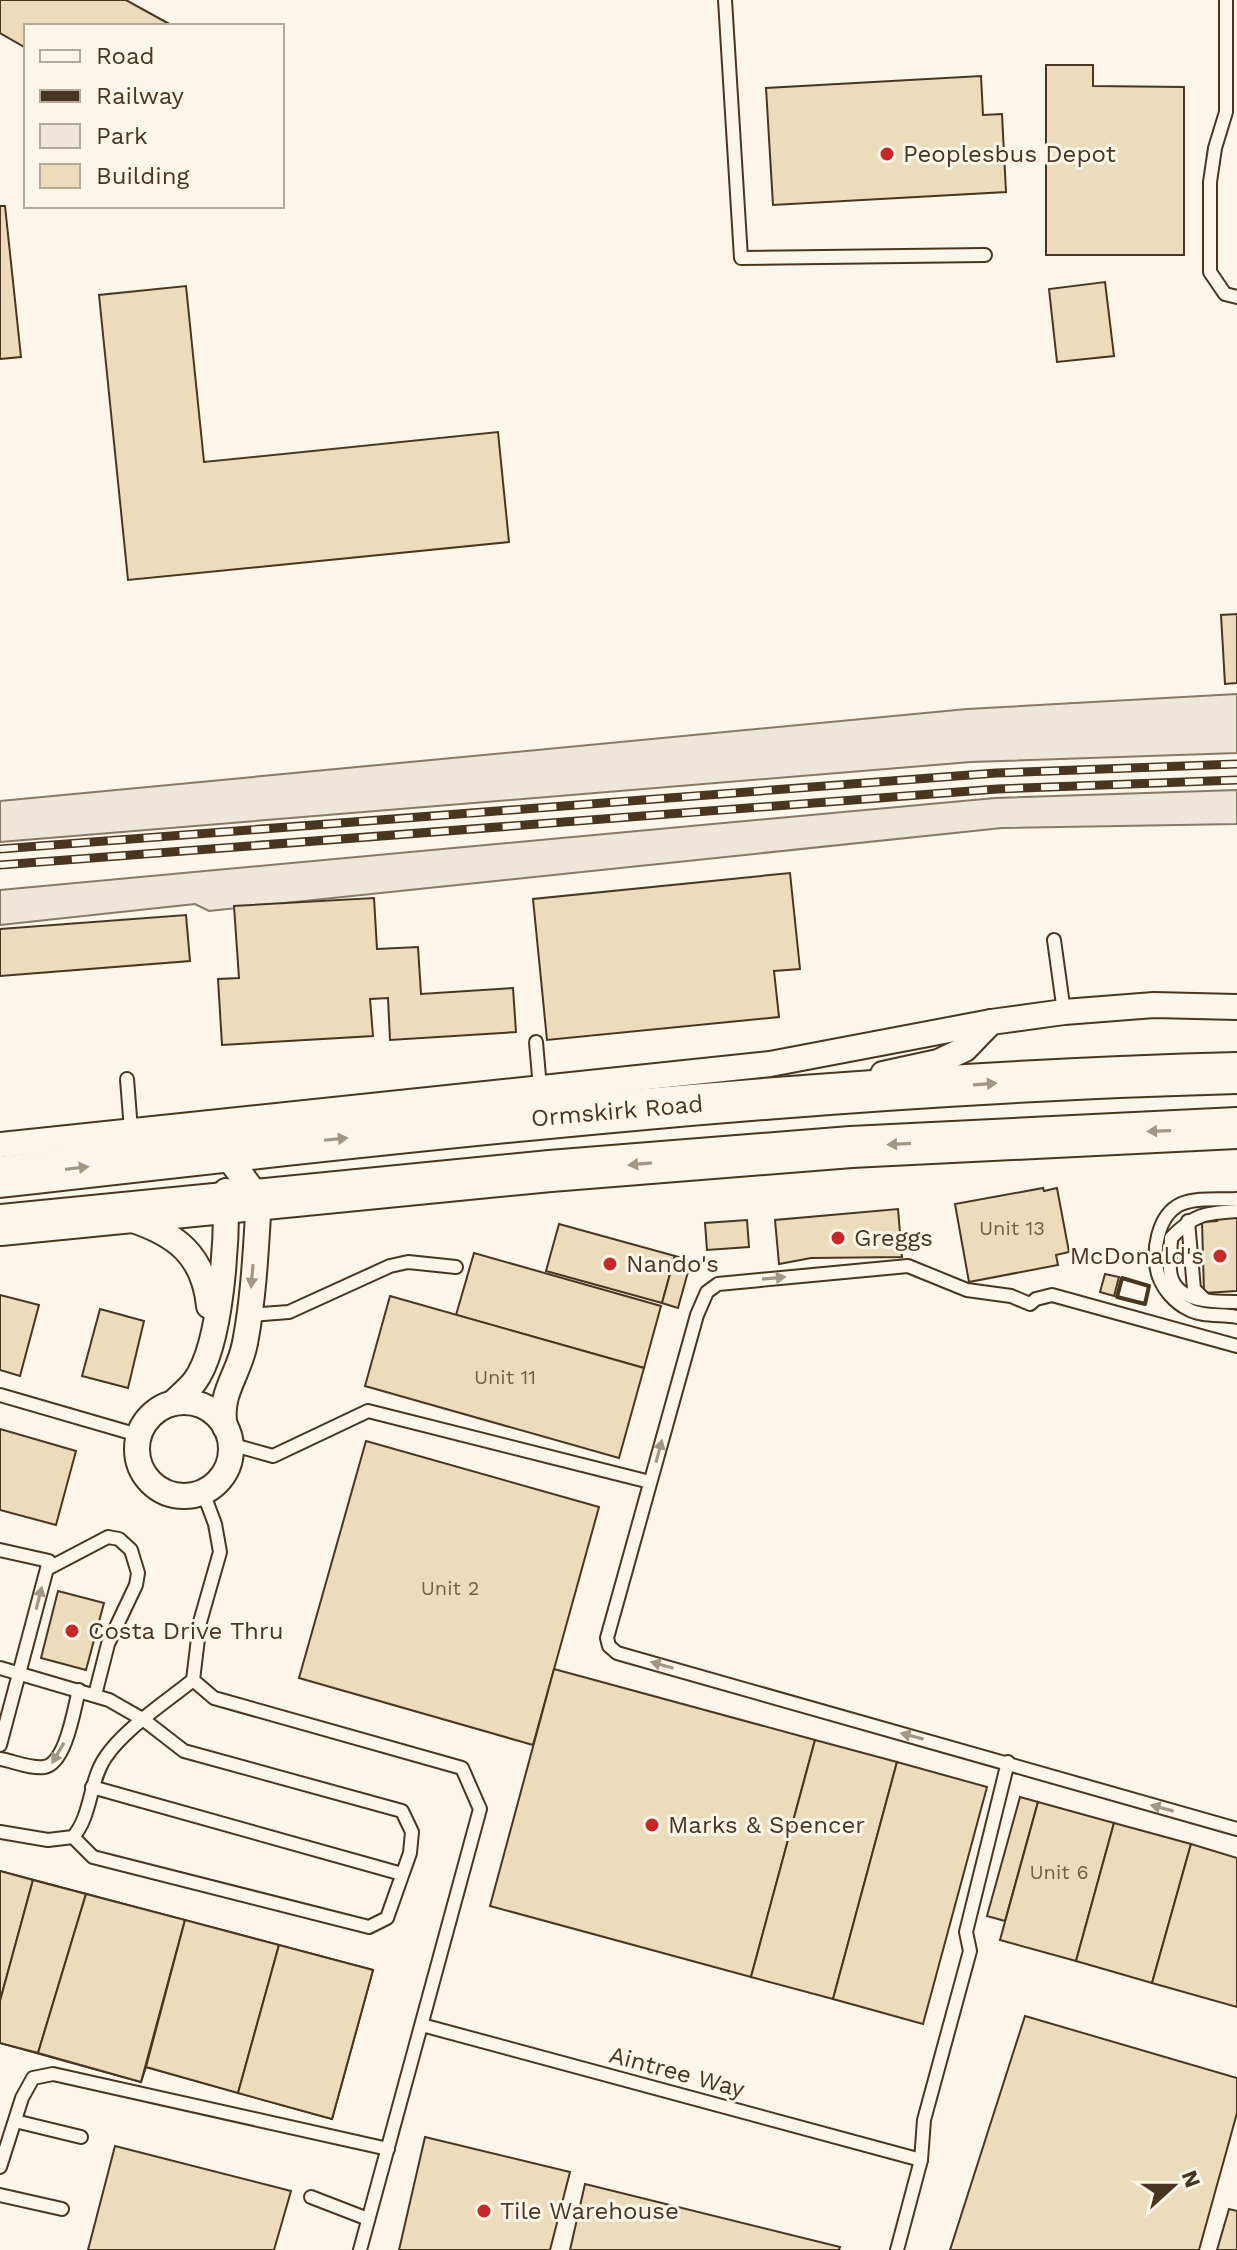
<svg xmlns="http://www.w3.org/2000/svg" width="1237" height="2250" viewBox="0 0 1237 2250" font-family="'Work Sans',sans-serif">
  <rect width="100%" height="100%" fill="#fbf6e9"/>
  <!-- green -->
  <g fill="#ede6d9" stroke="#887966" stroke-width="2">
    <path d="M1237 694V753L971 762 0 842V801L967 709Z"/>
    <path d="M1237 790V824L1002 828 209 911 195 904 0 925V890L995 798Z"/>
  </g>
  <!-- building -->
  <g fill="#ecdcbc" stroke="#4a3520" stroke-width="2">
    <path d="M0 0H126L173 26H26V48L0 33Z"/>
    <path d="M1046 65H1093V86L1184 87V255H1046Z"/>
    <path d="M981 76 983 115 1002 114 1006 192 773 205 766 88Z"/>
    <path d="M0 206H5L21 357 0 359Z"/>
    <path d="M1105 282 1114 356 1057 362 1049 289Z"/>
    <path d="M186 286 204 462 498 432 509 542 128 580 99 295Z"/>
    <path d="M1237 614V683L1225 684 1221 615Z"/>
    <path d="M790 873 800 969 774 971 779 1017 547 1040 533 899Z"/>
    <path d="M374 898 377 949 418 947 421 994 513 988 516 1032 390 1040 388 998 370 999 373 1036 222 1045 218 979 239 978 234 906Z"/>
    <path d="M186 915 190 961 0 976V929Z"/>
    <path d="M1043 1188 1044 1191 1057 1188 1069 1252 1056 1255 1058 1265 969 1282 955 1204Z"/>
    <path d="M898 1209 902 1257 811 1258 779 1264 775 1220Z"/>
    <path d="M1237 1214V1291L1204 1293 1202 1222 1217 1221V1215Z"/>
    <path d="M747 1220 749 1247 707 1250 705 1223Z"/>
    <path d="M559 1224 675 1256 662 1303 546 1271Z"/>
    <path d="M474 1253 661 1306 644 1368 456 1315Z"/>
    <path d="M675 1256 691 1261 678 1308 662 1303Z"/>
    <path d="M1105 1274 1119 1277 1114 1296 1100 1292Z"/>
    <path d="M0 1295 39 1305 20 1376 0 1370Z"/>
    <path d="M390 1296 644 1368 619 1458 365 1386Z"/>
    <path d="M100 1309 144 1321 128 1388 82 1376Z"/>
    <path d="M0 1429 76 1451 56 1525 0 1510Z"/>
    <path d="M366 1441 599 1507 533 1745 299 1678Z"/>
    <path d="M58 1591 104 1603 86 1670 41 1658Z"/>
    <path d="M554 1669 815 1740 751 1977 490 1906Z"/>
    <path d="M815 1740 897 1762 833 1999 751 1977Z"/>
    <path d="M897 1762 987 1787 923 2024 833 1999Z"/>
    <path d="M1020 1797 1038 1802 1005 1921 987 1916Z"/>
    <path d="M1038 1802 1114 1823 1076 1961 1000 1940Z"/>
    <path d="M1114 1823 1191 1844 1152 1983 1076 1961Z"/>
    <path d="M1191 1844 1237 1858V2007L1152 1983Z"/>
    <path d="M0 1871 373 1970 332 2119 146 2067 141 2082 0 2043Z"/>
    <path d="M0 1871 33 1880 0 2001Z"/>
    <path d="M33 1880 86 1894 38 2053 0 2043V2001Z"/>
    <path d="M86 1894 185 1920 141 2082 38 2053Z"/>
    <path d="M185 1920 279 1945 238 2093 146 2067Z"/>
    <path d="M279 1945 373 1970 332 2119 238 2093Z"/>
    <path d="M1025 2016 1237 2078V2113L1199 2250H950Z"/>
    <path d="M425 2137 570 2172 550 2250H399Z"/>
    <path d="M115 2146 291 2191 274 2250H88Z"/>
    <path d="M585 2184 840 2247 839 2250H570Z"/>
    <path d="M1229 2209 1237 2211V2250H1217Z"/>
  </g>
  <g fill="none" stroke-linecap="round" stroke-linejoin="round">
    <!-- service casing -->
    <g stroke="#4a3520" stroke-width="16">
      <g id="service">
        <path d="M725 0 741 258 985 255"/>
        <path d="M1226 0V112L1215 148 1210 182V272L1225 294 1237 297"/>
        <path d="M1054 940 1064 1012"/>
        <path d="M536 1042 540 1088"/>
        <path d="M127 1079 131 1130"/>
        <path d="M1237 1199C1220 1200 1197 1197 1181 1204 1157 1215 1151 1254 1159 1277 1164 1290 1175 1303 1188 1309 1201 1317 1222 1314 1237 1317"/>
        <path d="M1237 1211C1205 1213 1194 1214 1171 1238 1171 1249 1168 1265 1171 1276 1178 1303 1215 1302 1237 1302"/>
        <path d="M1188 1221 1194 1289 1204 1299"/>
        <path d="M249 1315 289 1312 390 1266 408 1262 456 1267"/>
        <path d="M1237 1346 1052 1295 1036 1299 1030 1304 1011 1296 967 1290 908 1266 718 1284 707 1292 697 1315 607 1638 609 1646 617 1653 1237 1829"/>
        <path d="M0 1395 138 1435"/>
        <path d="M230 1444 273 1456 368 1411 650 1482"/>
        <path d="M203 1492 215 1524 220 1552 200 1622 193 1680 214 1698 462 1768 480 1809 360 2250"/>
        <path d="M0 1550 49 1561 0 1745"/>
        <path d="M47 1569 108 1537 119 1539 131 1550 138 1573 136 1585 108 1644 95 1695"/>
        <path d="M0 1668 109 1700 144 1720 184 1751 402 1811 412 1832 410 1853 387 1918 369 1927 93 1857 73 1837"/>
        <path d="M0 1759C13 1761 31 1769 44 1767 66 1764 74 1709 79 1690"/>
        <path d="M92 1787 402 1874"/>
        <path d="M0 1832 48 1840 73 1837C92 1815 89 1782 105 1758 124 1729 166 1702 193 1680"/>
        <path d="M422 2025 921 2160"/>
        <path d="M15 2121 81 2137"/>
        <path d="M0 2167 22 2098 33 2078 53 2074 388 2149"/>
        <path d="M0 2195 62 2209"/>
        <path d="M311 2197 368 2219"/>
        <path d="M897 2250 921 2160 924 2120 970 1951 966 1932 1008 1762"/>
      </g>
    </g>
    <!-- minor casing -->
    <g stroke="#4a3520" stroke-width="28">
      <g id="minor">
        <path d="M883 1074 938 1062 965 1049 991 1022"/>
        <path d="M0 1145 770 1064 991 1022 1064 1012 1154 1005 1237 1007"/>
        <path d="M225 1153 259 1199C256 1246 254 1296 245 1343 239 1375 218 1394 225 1427"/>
        <path d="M130 1219C176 1234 204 1255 209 1306"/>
        <circle cx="184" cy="1449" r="47"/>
        <path d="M173 1403C180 1396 189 1389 195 1381 222 1344 227 1238 226 1191"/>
      </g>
    </g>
    <!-- trunk casing -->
    <g stroke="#4a3520" stroke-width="44">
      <g id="trunk">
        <path d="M0 1177C411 1130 823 1084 1237 1073"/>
        <path d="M0 1225 550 1171 851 1147 1237 1128"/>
      </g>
    </g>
    <!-- service -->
    <use href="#service" stroke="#fbf6e9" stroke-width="12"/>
    <!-- minor -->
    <use href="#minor" stroke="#fbf6e9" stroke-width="24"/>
    <!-- trunk -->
    <use href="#trunk" stroke="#fbf6e9" stroke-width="40"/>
    <!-- rail casing -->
    <g stroke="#4a3520" stroke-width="9">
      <g id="rail">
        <path d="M0 849 996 773 1237 764"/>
        <path d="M0 865 997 789 1237 780"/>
      </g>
    </g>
    <!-- rail -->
    <use href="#rail" stroke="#fbf6e9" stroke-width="6" stroke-dasharray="18" stroke-linecap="butt"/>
    <!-- wall -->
    <path stroke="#4a3520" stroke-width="4" d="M1122 1278 1149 1286 1145 1304 1117 1297Z"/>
  </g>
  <!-- one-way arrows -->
  <defs><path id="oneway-solid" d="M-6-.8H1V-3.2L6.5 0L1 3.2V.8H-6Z" transform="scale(2)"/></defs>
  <g fill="#a29684">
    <use href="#oneway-solid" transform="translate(985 1084) rotate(-4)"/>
    <use href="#oneway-solid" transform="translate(1159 1131) rotate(178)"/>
    <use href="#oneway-solid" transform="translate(336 1139) rotate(-6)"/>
    <use href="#oneway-solid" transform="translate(899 1144) rotate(177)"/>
    <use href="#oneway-solid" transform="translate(640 1164) rotate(175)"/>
    <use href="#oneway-solid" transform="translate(77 1168) rotate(-7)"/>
    <use href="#oneway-solid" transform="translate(252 1276) rotate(95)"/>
    <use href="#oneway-solid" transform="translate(774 1278) rotate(-5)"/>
    <use href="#oneway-solid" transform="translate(659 1451) rotate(-75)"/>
    <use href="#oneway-solid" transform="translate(39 1598) rotate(-76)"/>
    <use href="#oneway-solid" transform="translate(662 1665) rotate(-164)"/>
    <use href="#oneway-solid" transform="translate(912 1736) rotate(-165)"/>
    <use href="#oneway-solid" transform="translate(58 1753) rotate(120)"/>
    <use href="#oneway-solid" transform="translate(1162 1808) rotate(-165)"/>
  </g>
  <!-- markers -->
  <g fill="#c62828" stroke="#fbf6e9" stroke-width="3">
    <circle cx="887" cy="154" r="8"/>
    <circle cx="838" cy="1238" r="8"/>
    <circle cx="1220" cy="1256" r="8"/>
    <circle cx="610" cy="1264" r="8"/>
    <circle cx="72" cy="1631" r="8"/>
    <circle cx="652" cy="1825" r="8"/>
    <circle cx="484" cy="2211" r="8"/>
  </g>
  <g text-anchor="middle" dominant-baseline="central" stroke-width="6" stroke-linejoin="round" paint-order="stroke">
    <!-- number labels -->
    <g font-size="20" fill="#725f47">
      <text x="1012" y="1228">Unit 13</text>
      <text x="505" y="1377">Unit 11</text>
      <text x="450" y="1588">Unit 2</text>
      <text x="1059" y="1872">Unit 6</text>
    </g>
    <!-- poi labels -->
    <g font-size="24" fill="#4a3520" stroke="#fbf6e9" text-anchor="start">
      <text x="903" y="154">Peoplesbus Depot</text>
      <text x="854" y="1238">Greggs</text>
      <text x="1204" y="1256" text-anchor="end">McDonald's</text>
      <text x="626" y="1264">Nando's</text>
      <text x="88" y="1631">Costa Drive Thru</text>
      <text x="668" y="1825">Marks &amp; Spencer</text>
      <text x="500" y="2211">Tile Warehouse</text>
    </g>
    <!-- street labels -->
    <g font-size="24" fill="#4a3520" stroke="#fbf6e9">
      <text transform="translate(617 1111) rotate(-5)">Ormskirk Road</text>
      <text transform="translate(677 2072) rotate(15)">Aintree Way</text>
    </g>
  </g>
  <!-- legend -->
  <rect x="24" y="24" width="260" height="184" fill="#fbf6e9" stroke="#b4a999" stroke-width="2"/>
  <rect x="40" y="50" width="40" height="12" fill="#fbf6e9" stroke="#b4a999" stroke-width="2"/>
  <text x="96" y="64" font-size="24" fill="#4a3520">Road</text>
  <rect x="40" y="90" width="40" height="12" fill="#4a3520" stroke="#b4a999" stroke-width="2"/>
  <text x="96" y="104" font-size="24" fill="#4a3520">Railway</text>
  <rect x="40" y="124" width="40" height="24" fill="#ede6d9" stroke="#b4a999" stroke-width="2"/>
  <text x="96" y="144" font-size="24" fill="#4a3520">Park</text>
  <rect x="40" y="164" width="40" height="24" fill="#ecdcbc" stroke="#b4a999" stroke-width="2"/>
  <text x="96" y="184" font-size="24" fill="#4a3520">Building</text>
  <!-- north arrow -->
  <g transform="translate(1173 2186) rotate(69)" stroke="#fbf6e9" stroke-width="6" paint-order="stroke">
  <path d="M0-6L14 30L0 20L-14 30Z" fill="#4a3520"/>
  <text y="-12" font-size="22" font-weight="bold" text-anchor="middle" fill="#4a3520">N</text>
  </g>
</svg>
